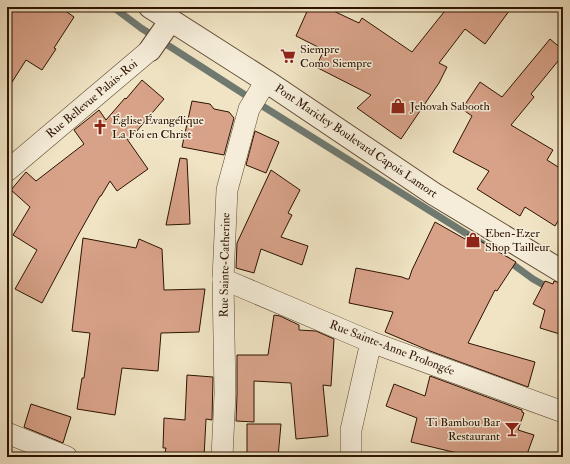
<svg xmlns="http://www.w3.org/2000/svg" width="570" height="464" viewBox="0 0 570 464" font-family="'IM FELL Double Pica',serif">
  <rect width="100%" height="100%" fill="#f0e4c4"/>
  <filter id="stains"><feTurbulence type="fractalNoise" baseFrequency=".005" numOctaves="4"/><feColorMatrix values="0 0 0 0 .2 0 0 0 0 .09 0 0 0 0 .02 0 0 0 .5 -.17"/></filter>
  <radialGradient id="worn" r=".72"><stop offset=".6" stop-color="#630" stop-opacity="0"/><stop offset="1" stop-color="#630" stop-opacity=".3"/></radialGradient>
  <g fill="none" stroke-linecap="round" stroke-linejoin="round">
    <!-- stream -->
    <g stroke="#6f7970" stroke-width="7">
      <path d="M113 7 141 28 264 107 483 244"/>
      <path d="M507 260 533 279 563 296"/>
    </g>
  </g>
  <!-- building -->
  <g fill="#d8a289" stroke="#2c1300">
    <path d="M7 7H60L74 17 54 48 56 49 42 70 26 60 7 90Z"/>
    <path d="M309 7H325L359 23 362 18 412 52 448 7H512L485 44 465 29 439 63 447 67 439 83 401 139 357 108 371 95 316 67 324 50 296 36Z"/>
    <path d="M550 39 563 50V55L531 94 534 97 511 125 553 150 547 160 563 170V213L555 226 525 207 520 216 477 189 489 171 453 152 472 116 462 109 480 82 502 97Z"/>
    <path d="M142 80 164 99 130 139H127L148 169 117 191 110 181 101 196H100L77 237 42 303 15 289 37 250 13 235 30 207 11 190 26 172 36 181 84 144 74 130 88 119 99 110 106 120 125 98 126 99Z"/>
    <path d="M192 101 210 104 214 109 229 112 234 118 224 155 182 147Z"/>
    <path d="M255 131 279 142 266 173 246 165Z"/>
    <path d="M180 158 187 159 190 224 166 225Z"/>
    <path d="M271 170 300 190 288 213 292 215 281 237 308 246 302 265 261 249 254 273 236 268 237 243Z"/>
    <path d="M435 222 465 239 468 234 516 262 497 291 495 290 468 343 535 362 528 387 430 351 385 332 393 312 349 303 356 268 402 277 407 279H409L412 270Z"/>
    <path d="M83 238 136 248 139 239 162 249 164 290 205 289 199 332 161 333 158 371 122 368 115 415 77 409 82 378H84L90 333 72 331Z"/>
    <path d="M545 281 553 284 554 281 563 284V335L540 328 545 310 533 304Z"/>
    <path d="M274 315 280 316 299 325V330L316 331 334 339 331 386 323 385 328 436 296 439 291 383 254 381V422L236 421 237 395V355H268Z"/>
    <path d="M187 375 213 377 212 420 206 419 204 457H164L166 448H163L164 418 185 420Z"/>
    <path d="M430 376 522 410V412L524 413 518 430 534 435 526 457H474L411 442 417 418 386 406 394 384 425 396Z"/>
    <path d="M31 404 71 417 63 443 24 427Z"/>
    <path d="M247 424H281L278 457H247Z"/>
  </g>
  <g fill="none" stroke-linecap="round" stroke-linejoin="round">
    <!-- minor casing -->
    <g stroke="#5d4731" stroke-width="22">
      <g id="minor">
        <path d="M7 171 150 50"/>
        <path d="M223 279 371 342 563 412"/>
        <path d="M7 433 67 457"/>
        <path d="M222 457 225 394 223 279 227 190 249 109 266 81"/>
        <path d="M351 457V430L371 342"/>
      </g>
    </g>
    <!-- tertiary casing -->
    <g stroke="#5d4731" stroke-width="24">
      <g id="tertiary">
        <path d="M150 7 266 81 434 194 563 272"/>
        <path d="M150 50 171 20"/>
      </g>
    </g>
    <!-- minor -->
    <use href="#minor" stroke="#f5edd9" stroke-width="21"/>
    <!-- tertiary -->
    <use href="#tertiary" stroke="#f5edd9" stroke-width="22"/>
  </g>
  <!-- icons -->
  <defs>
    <g id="supermarket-bare" transform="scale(1.2)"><path d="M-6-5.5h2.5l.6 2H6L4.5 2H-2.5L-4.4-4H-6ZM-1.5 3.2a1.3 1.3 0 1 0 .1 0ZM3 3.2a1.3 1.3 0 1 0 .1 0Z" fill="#8f2418" stroke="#f5edd9" stroke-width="2.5" paint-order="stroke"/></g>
    <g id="shop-bare" transform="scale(1.2)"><path d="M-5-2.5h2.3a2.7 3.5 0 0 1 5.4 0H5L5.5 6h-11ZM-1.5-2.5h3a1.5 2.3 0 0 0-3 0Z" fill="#8f2418" stroke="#f5edd9" stroke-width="2.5" paint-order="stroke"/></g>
    <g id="church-bare" transform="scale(1.2)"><path d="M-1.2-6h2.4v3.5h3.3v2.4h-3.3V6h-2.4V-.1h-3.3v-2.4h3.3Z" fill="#8f2418" stroke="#f5edd9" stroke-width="2.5" paint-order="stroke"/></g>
    <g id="bar-bare" transform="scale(1.2)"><path d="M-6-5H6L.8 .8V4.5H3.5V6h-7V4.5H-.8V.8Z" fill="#8f2418" stroke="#f5edd9" stroke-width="2.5" paint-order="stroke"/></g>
  </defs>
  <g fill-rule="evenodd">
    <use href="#supermarket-bare" x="288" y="56"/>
    <use href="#shop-bare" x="398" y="106"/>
    <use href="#church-bare" x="100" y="127"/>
    <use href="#shop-bare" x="473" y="240"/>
    <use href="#bar-bare" x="512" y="429"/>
  </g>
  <g text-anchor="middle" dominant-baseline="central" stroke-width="3" stroke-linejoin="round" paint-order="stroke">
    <!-- poi labels -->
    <g font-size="12" fill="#2c1300" stroke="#f5edd9" text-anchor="start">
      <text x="300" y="49">Siempre<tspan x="300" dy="14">Como Siempre</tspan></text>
      <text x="410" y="106">Jehovah Sabooth</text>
      <text x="112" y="120">Église Évangélique<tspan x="112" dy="14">La Foi en Christ</tspan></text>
      <text x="485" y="233">Eben-Ezer<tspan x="485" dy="14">Shop Tailleur</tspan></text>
      <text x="500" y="422" text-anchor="end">Ti Bambou Bar<tspan x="500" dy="14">Restaurant</tspan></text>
    </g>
    <!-- street labels -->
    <g font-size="12" fill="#2c1300" stroke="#f5edd9">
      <text transform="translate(92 99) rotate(-40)">Rue Bellevue Palais-Roi</text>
      <text transform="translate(356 141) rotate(34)">Pont Maricley Boulevard Capois Lamort</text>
      <text transform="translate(225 265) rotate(-89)">Rue Sainte-Catherine</text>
      <text transform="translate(392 348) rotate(21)">Rue Sainte-Anne Prolongée</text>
    </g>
  </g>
  <!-- margin -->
  <rect width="570" height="464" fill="none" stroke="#f0e4c4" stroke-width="24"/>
  <rect x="8" y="8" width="554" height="448" fill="none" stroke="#2c1300" stroke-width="2"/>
  <rect x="12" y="12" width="546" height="440" fill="none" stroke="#2c1300"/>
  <rect width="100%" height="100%" filter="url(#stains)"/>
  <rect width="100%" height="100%" fill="url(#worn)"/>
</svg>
